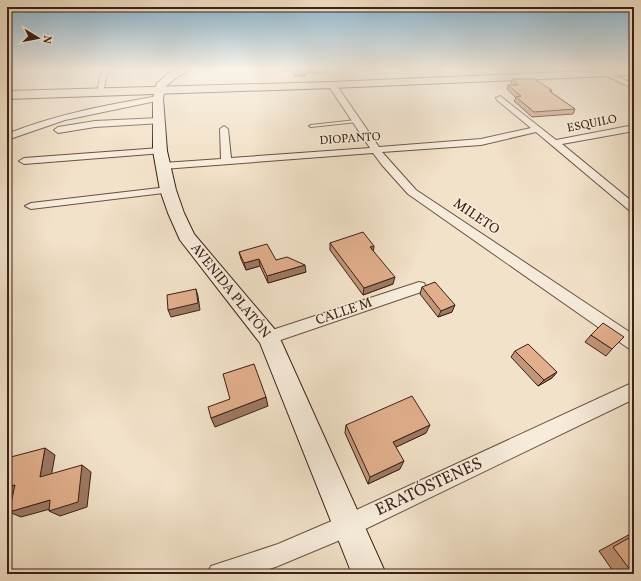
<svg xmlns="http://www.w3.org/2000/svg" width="641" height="581" viewBox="0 0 641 581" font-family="Vollkorn,serif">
  <rect width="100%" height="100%" fill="#f2e2c9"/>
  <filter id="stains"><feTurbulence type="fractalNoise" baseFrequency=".005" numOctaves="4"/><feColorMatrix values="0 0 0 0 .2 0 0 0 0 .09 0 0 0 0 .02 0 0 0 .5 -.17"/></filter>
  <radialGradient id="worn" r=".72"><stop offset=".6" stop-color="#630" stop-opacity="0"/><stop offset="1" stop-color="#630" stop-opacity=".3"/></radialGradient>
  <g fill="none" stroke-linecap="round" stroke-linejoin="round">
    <!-- lane casing -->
    <g stroke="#695142" stroke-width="2">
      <path id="lane" d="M356 120H357V122L311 127 309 126 311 125Z"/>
    </g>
    <!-- street casing -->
    <g stroke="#695142" stroke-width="2">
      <g id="street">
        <path d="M105 69H112L106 76 104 89H98L100 76Z"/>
        <path d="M592 69H601L634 84V89Z"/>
        <path d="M329 83H335L379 147 481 139 531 128 497 100 496 98 500 96 556 140 634 125V131L562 144 634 203V212L630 211 536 132 481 145 382 152 416 190 634 335V350L628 348 408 194 382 165 373 153 163 169 158 166 163 163 221 159 220 129 224 126 228 129 231 158 370 148 328 85Z"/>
        <path d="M158 96H161V100L65 120 7 140V134C56 114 107 105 158 96Z"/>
        <path d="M159 118 162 119V123L95 127 58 133 54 130 58 127 95 121Z"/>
        <path d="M160 148 165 151 163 153 24 164 19 161 24 158Z"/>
        <path d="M168 187 173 190 172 192 31 209 25 206 31 203Z"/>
        <path d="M419 282 424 283 426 287 424 291 269 344 263 343 261 338 263 333Z"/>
        <path d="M634 382V399L357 533 278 566 255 574H207L211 566 278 544 341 517Z"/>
      </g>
    </g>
    <!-- secondary casing -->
    <g stroke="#3b2115" stroke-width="2">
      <path id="secondary" d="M179 69H192L176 78 166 86 163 98 167 151 176 190 184 213 194 234 277 332 386 574H352L260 343 180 240 168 213 160 190 153 151V98L157 83 168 74Z"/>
    </g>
    <!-- highway casing -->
    <g stroke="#3b2115" stroke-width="2">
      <path id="highway" d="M634 69V75L332 88 7 99V91L332 82Z"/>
    </g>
    <!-- lane -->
    <use href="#lane" fill="#f7ecdc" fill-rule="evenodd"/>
    <!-- street -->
    <use href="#street" fill="#f7ecdc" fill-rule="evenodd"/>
    <!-- secondary -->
    <use href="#secondary" fill="#f7ecdc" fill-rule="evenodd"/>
    <!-- highway -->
    <use href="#highway" fill="#f2e2c9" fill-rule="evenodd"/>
  </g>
  <!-- wall -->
  <g fill="#c29679" stroke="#3b2115">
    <path d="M286 69H330L328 73H306V76H294L292 70H286Z"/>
    <path d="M512 79 552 90 551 92 575 109 573 114 532 117 514 101 516 98 507 89 508 85H512L511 83Z"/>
    <path d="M330 243 373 251 393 284 363 295 330 250Z"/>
    <path d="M239 252 276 260 306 272 268 283 260 266 246 270 241 259Z"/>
    <path d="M422 287 452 312 438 317 420 294Z"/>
    <path d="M591 335 612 349 606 356 585 342Z"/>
    <path d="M515 351 557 372 552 378 538 386 511 357Z"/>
    <path d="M346 425 426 433 396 447 400 469 368 484 345 433Z"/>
    <path d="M634 532V574H615L599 551Z"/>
  </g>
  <!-- shaded-wall -->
  <g fill="#9e7a63" stroke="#3b2115">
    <rect x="286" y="69" width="6" height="1"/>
    <path d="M374 246 373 253 370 247Z"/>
    <path d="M259 259 260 266 246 270 244 263Z"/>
    <path d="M305 265 306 272 268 283 267 276Z"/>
    <path d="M395 277 393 284 363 295 364 288Z"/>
    <path d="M196 289 198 296 200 310 171 317 168 310Z"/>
    <path d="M455 305 452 312 438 317 441 311Z"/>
    <path d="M557 372 552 378 538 386 544 380Z"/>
    <path d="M266 397 268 406 215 427 211 418Z"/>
    <path d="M430 425 426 433 390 450 393 442Z"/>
    <path d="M45 448 55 455 50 483 40 477Z"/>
    <path d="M404 461 400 469 368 484 370 477Z"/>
    <path d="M82 465 91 472 87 507 60 516 49 511Z"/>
    <path d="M15 485 27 490 10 495 7 494V487Z"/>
    <path d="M50 500 61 506 21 517 9 512Z"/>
  </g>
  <!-- building -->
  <g fill="#e2af8d" stroke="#3b2115">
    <path d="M294 69H306L294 70Z"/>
    <path d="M512 79H534L552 90 549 91 575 109 534 112 516 97 521 96 508 85H518Z"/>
    <path d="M363 232 374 246 370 247 395 277 364 288 330 243Z"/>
    <path d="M267 244 276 260 287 257 305 265 267 276 259 259 244 263 239 252Z"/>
    <path d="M435 282 455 305 441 311 422 287Z"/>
    <path d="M196 289 198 303 168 310 167 295Z"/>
    <path d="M603 323 624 337 612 349 591 335Z"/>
    <path d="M528 344 557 372 544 380 515 351Z"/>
    <path d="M254 364 266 397 211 418 208 407 230 399 223 374Z"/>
    <path d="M412 396 430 425 393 442 404 461 370 477 346 425Z"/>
    <path d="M45 448 40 477 82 465 78 502 49 511 50 500 9 512 15 485 7 487V458Z"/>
    <path d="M634 535V574H633L613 547Z"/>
  </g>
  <!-- sky -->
  <linearGradient id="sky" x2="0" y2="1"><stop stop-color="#89b8d6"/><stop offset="0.46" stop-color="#f9f2e7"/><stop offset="1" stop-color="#f9f2e7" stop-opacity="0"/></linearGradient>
  <rect width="641" height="150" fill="url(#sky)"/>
  <g text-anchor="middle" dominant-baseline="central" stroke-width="3" stroke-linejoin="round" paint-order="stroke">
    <!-- far-street labels -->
    <g font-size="12" fill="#3b2115" stroke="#f7ecdc">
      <text transform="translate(592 124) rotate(-11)">ESQUILO</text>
      <text transform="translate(350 139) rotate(-4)">DIOPANTO</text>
    </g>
    <!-- street labels -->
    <g font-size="14" fill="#3b2115" stroke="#f7ecdc">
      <text transform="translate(476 217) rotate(34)">MILETO</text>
      <text transform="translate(230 291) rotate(51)">AVENIDA PLATÓN</text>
      <text transform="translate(344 312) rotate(-19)">CALLE M</text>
    </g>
    <!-- near-street labels -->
    <g font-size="17" fill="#3b2115" stroke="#f7ecdc">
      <text transform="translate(429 487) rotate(-25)">ERATÓSTENES</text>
    </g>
  </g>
  <!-- margin -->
  <rect width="641" height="581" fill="none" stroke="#f2e2c9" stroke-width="24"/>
  <rect x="8" y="8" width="625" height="565" fill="none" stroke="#3b2115" stroke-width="2"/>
  <rect x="12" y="12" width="617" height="557" fill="none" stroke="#3b2115"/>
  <!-- north arrow -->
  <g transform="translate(38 38) rotate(100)" stroke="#f7ecdc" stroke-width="3" paint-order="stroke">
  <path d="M0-3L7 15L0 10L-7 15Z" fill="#3b2115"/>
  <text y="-6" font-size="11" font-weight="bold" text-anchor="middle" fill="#3b2115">N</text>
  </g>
  <rect width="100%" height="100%" filter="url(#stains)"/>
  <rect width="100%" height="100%" fill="url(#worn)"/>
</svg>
